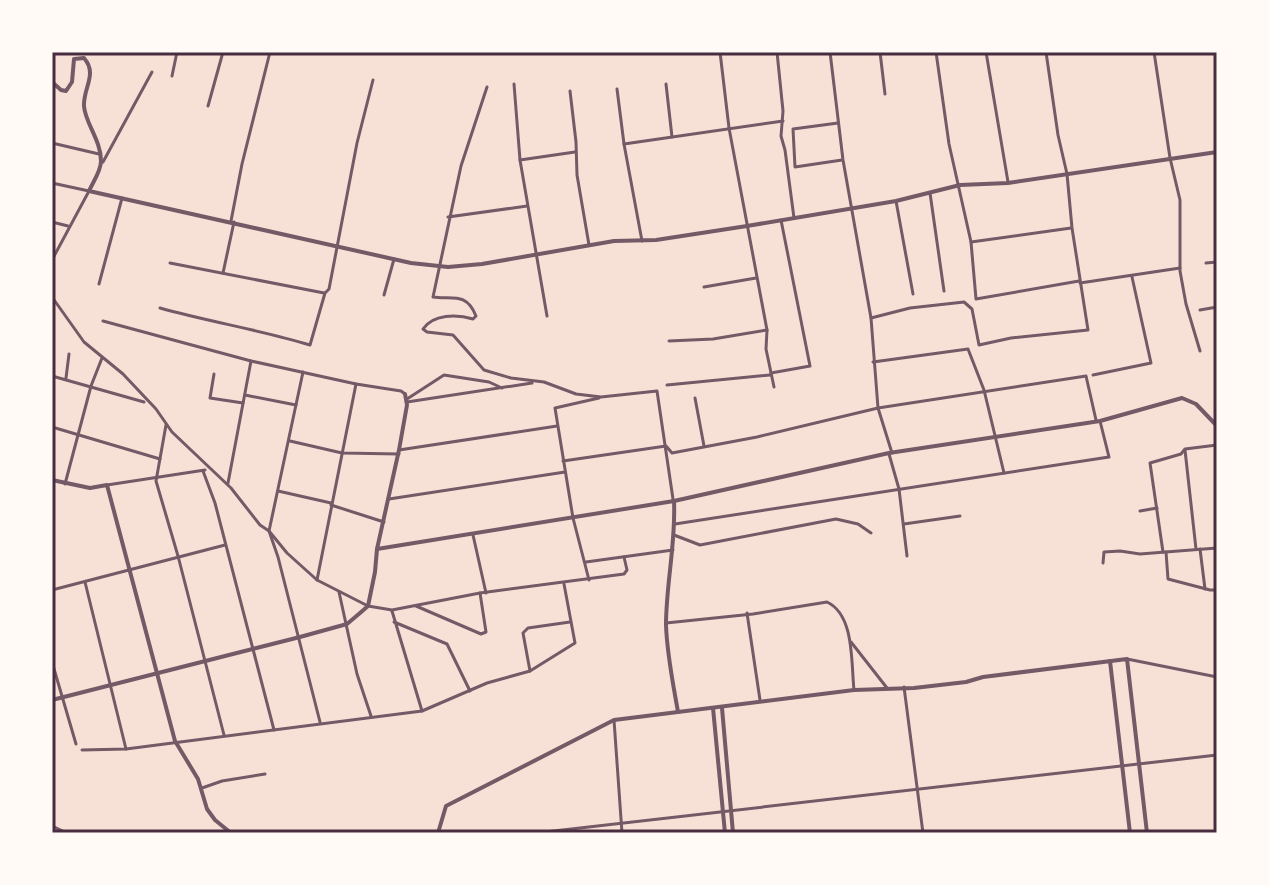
<svg xmlns="http://www.w3.org/2000/svg" width="1269" height="885" viewBox="0 0 1269 885" font-family="'Work Sans',sans-serif">
  <rect width="100%" height="100%" fill="#f7e1d7"/>
  <g fill="none" stroke-linecap="round" stroke-linejoin="round">
    <!-- minor -->
    <g stroke="#755966" stroke-width="3">
      <path d="M720 52 729 128 767 330 766 349 774 387"/>
      <path d="M777 52 783 111 781 136 785 150 794 218"/>
      <path d="M830 52 843 160 871 318 878 408 892 453"/>
      <path d="M880 52 885 94"/>
      <path d="M936 52 949 144 971 242 976 299 1079 281"/>
      <path d="M986 52 1008 182"/>
      <path d="M1154 52 1170 158 1180 200V271L1186 304 1200 351"/>
      <path d="M172 76 177 52"/>
      <path d="M514 84 520 160 547 316"/>
      <path d="M666 84 672 137"/>
      <path d="M487 87 461 166 433 297C451 300 466 291 476 316L473 319C457 314 433 314 423 329L427 332 453 335 484 370 511 378 544 382 576 394 601 397 657 391 673 499"/>
      <path d="M617 89 624 144 642 241"/>
      <path d="M570 91 576 142 577 175 589 245"/>
      <path d="M208 106 223 52"/>
      <path d="M838 123 793 129 795 167 842 160"/>
      <path d="M52 143 99 154"/>
      <path d="M624 144 783 121"/>
      <path d="M520 160 575 152"/>
      <path d="M103 162 152 72"/>
      <path d="M52 183 89 191 52 260"/>
      <path d="M930 193 944 291"/>
      <path d="M896 201 913 294"/>
      <path d="M448 217 527 206"/>
      <path d="M231 221 242 164 270 52"/>
      <path d="M52 222 68 226"/>
      <path d="M971 242 1071 228"/>
      <path d="M170 263 324 293"/>
      <path d="M1206 263 1217 262"/>
      <path d="M223 273 234 222"/>
      <path d="M1080 283 1180 268"/>
      <path d="M99 284 122 198"/>
      <path d="M704 287 756 278"/>
      <path d="M384 295 394 259"/>
      <path d="M52 297 84 342 123 374 156 409 172 432 231 488 260 525 269 531 287 553 317 580 368 606 392 610 480 593 624 574 627 570 624 557"/>
      <path d="M160 308C210 322 261 330 310 345L325 293 329 289 357 143 373 80"/>
      <path d="M1200 310 1217 307"/>
      <path d="M871 318 910 308 964 302 972 309 979 345 1011 338 1088 330 1072 228 1067 174 1058 135 1046 52"/>
      <path d="M103 321 251 361 356 384 401 391 405 394"/>
      <path d="M669 341 713 339 767 330"/>
      <path d="M873 362 968 349 984 390 1004 473"/>
      <path d="M303 372 269 531 278 557 320 722"/>
      <path d="M771 373 810 366 781 220"/>
      <path d="M214 374 210 398 243 403"/>
      <path d="M1093 375 1151 363 1132 277"/>
      <path d="M52 376 144 402"/>
      <path d="M66 378 69 354"/>
      <path d="M667 385 770 375"/>
      <path d="M245 395 296 405"/>
      <path d="M695 398 704 446"/>
      <path d="M407 399 444 375 489 382 502 388"/>
      <path d="M407 402 532 383"/>
      <path d="M166 425 156 481 178 556 224 735"/>
      <path d="M52 427 160 459"/>
      <path d="M290 441 342 453 399 454"/>
      <path d="M399 450 557 426"/>
      <path d="M1185 450 1196 549"/>
      <path d="M889 454 899 489 907 556"/>
      <path d="M563 461 666 446 672 453 757 437 878 408 1086 376 1096 420"/>
      <path d="M203 471 215 503 274 730"/>
      <path d="M228 483 251 361"/>
      <path d="M65 484 91 386 102 358"/>
      <path d="M107 485 205 470"/>
      <path d="M278 491 331 503"/>
      <path d="M389 499 565 472"/>
      <path d="M331 505 384 522"/>
      <path d="M1140 511 1157 508"/>
      <path d="M675 524 1109 457 1100 421"/>
      <path d="M904 524 960 516"/>
      <path d="M473 535 486 593"/>
      <path d="M674 535 700 545 836 519 858 524 871 533"/>
      <path d="M1200 549 1205 589"/>
      <path d="M1163 552 1150 463 1181 454 1185 449 1217 445"/>
      <path d="M1166 552 1168 579 1210 590H1217"/>
      <path d="M586 562 673 550"/>
      <path d="M1103 563 1104 552 1120 551 1140 554 1217 548"/>
      <path d="M317 580 356 384"/>
      <path d="M589 580 573 518 555 408 599 398"/>
      <path d="M85 582 126 749"/>
      <path d="M52 590 225 545"/>
      <path d="M339 592 357 674 371 716"/>
      <path d="M416 606 481 634 486 632 480 593"/>
      <path d="M392 611 422 711"/>
      <path d="M747 613 760 700"/>
      <path d="M394 622 447 644 470 691"/>
      <path d="M666 623 753 614 827 602C855 615 851 664 854 690"/>
      <path d="M851 642 887 688"/>
      <path d="M1127 659 1217 677"/>
      <path d="M52 662 76 744"/>
      <path d="M530 671 523 633 528 628 570 622"/>
      <path d="M904 687 923 833"/>
      <path d="M614 720 622 833"/>
      <path d="M82 750 126 749 422 711 487 683 530 671 575 643 564 584"/>
      <path d="M202 788 222 781 265 774"/>
      <path d="M52 826 67 833"/>
      <path d="M536 833 1217 755"/>
    </g>
    <!-- tertiary -->
    <g stroke="#755966" stroke-width="4">
      <path d="M52 82 61 90 66 91 72 82 74 59 84 58C98 74 83 88 84 106 85 123 101 140 101 161 101 171 93 182 89 191L411 263 448 267 482 264 614 241 656 240 747 226 896 201 960 185 1008 183 1217 152"/>
      <path d="M52 480 90 488 107 485 175 741 198 779 207 809 215 820 231 833"/>
      <path d="M674 501C676 543 666 584 666 625 667 655 673 683 678 712"/>
      <path d="M377 549 674 501 889 453 1100 421 1182 398 1196 404 1217 426"/>
      <path d="M1110 661 1130 833"/>
      <path d="M52 700 300 637 347 624 360 613 368 606 375 572 377 549 399 450 407 405 405 394"/>
      <path d="M713 708 725 833"/>
      <path d="M722 708 733 833"/>
      <path d="M438 833 446 806 614 720 854 690 914 688 966 682 983 677 1127 659 1147 833"/>
    </g>
  </g>
  <!-- border -->
  <rect width="1269" height="885" fill="none" stroke="#fffaf5" stroke-width="108"/>
  <rect x="54" y="54" width="1161" height="777" fill="none" stroke="#4a2c40" stroke-width="3"/>
</svg>
